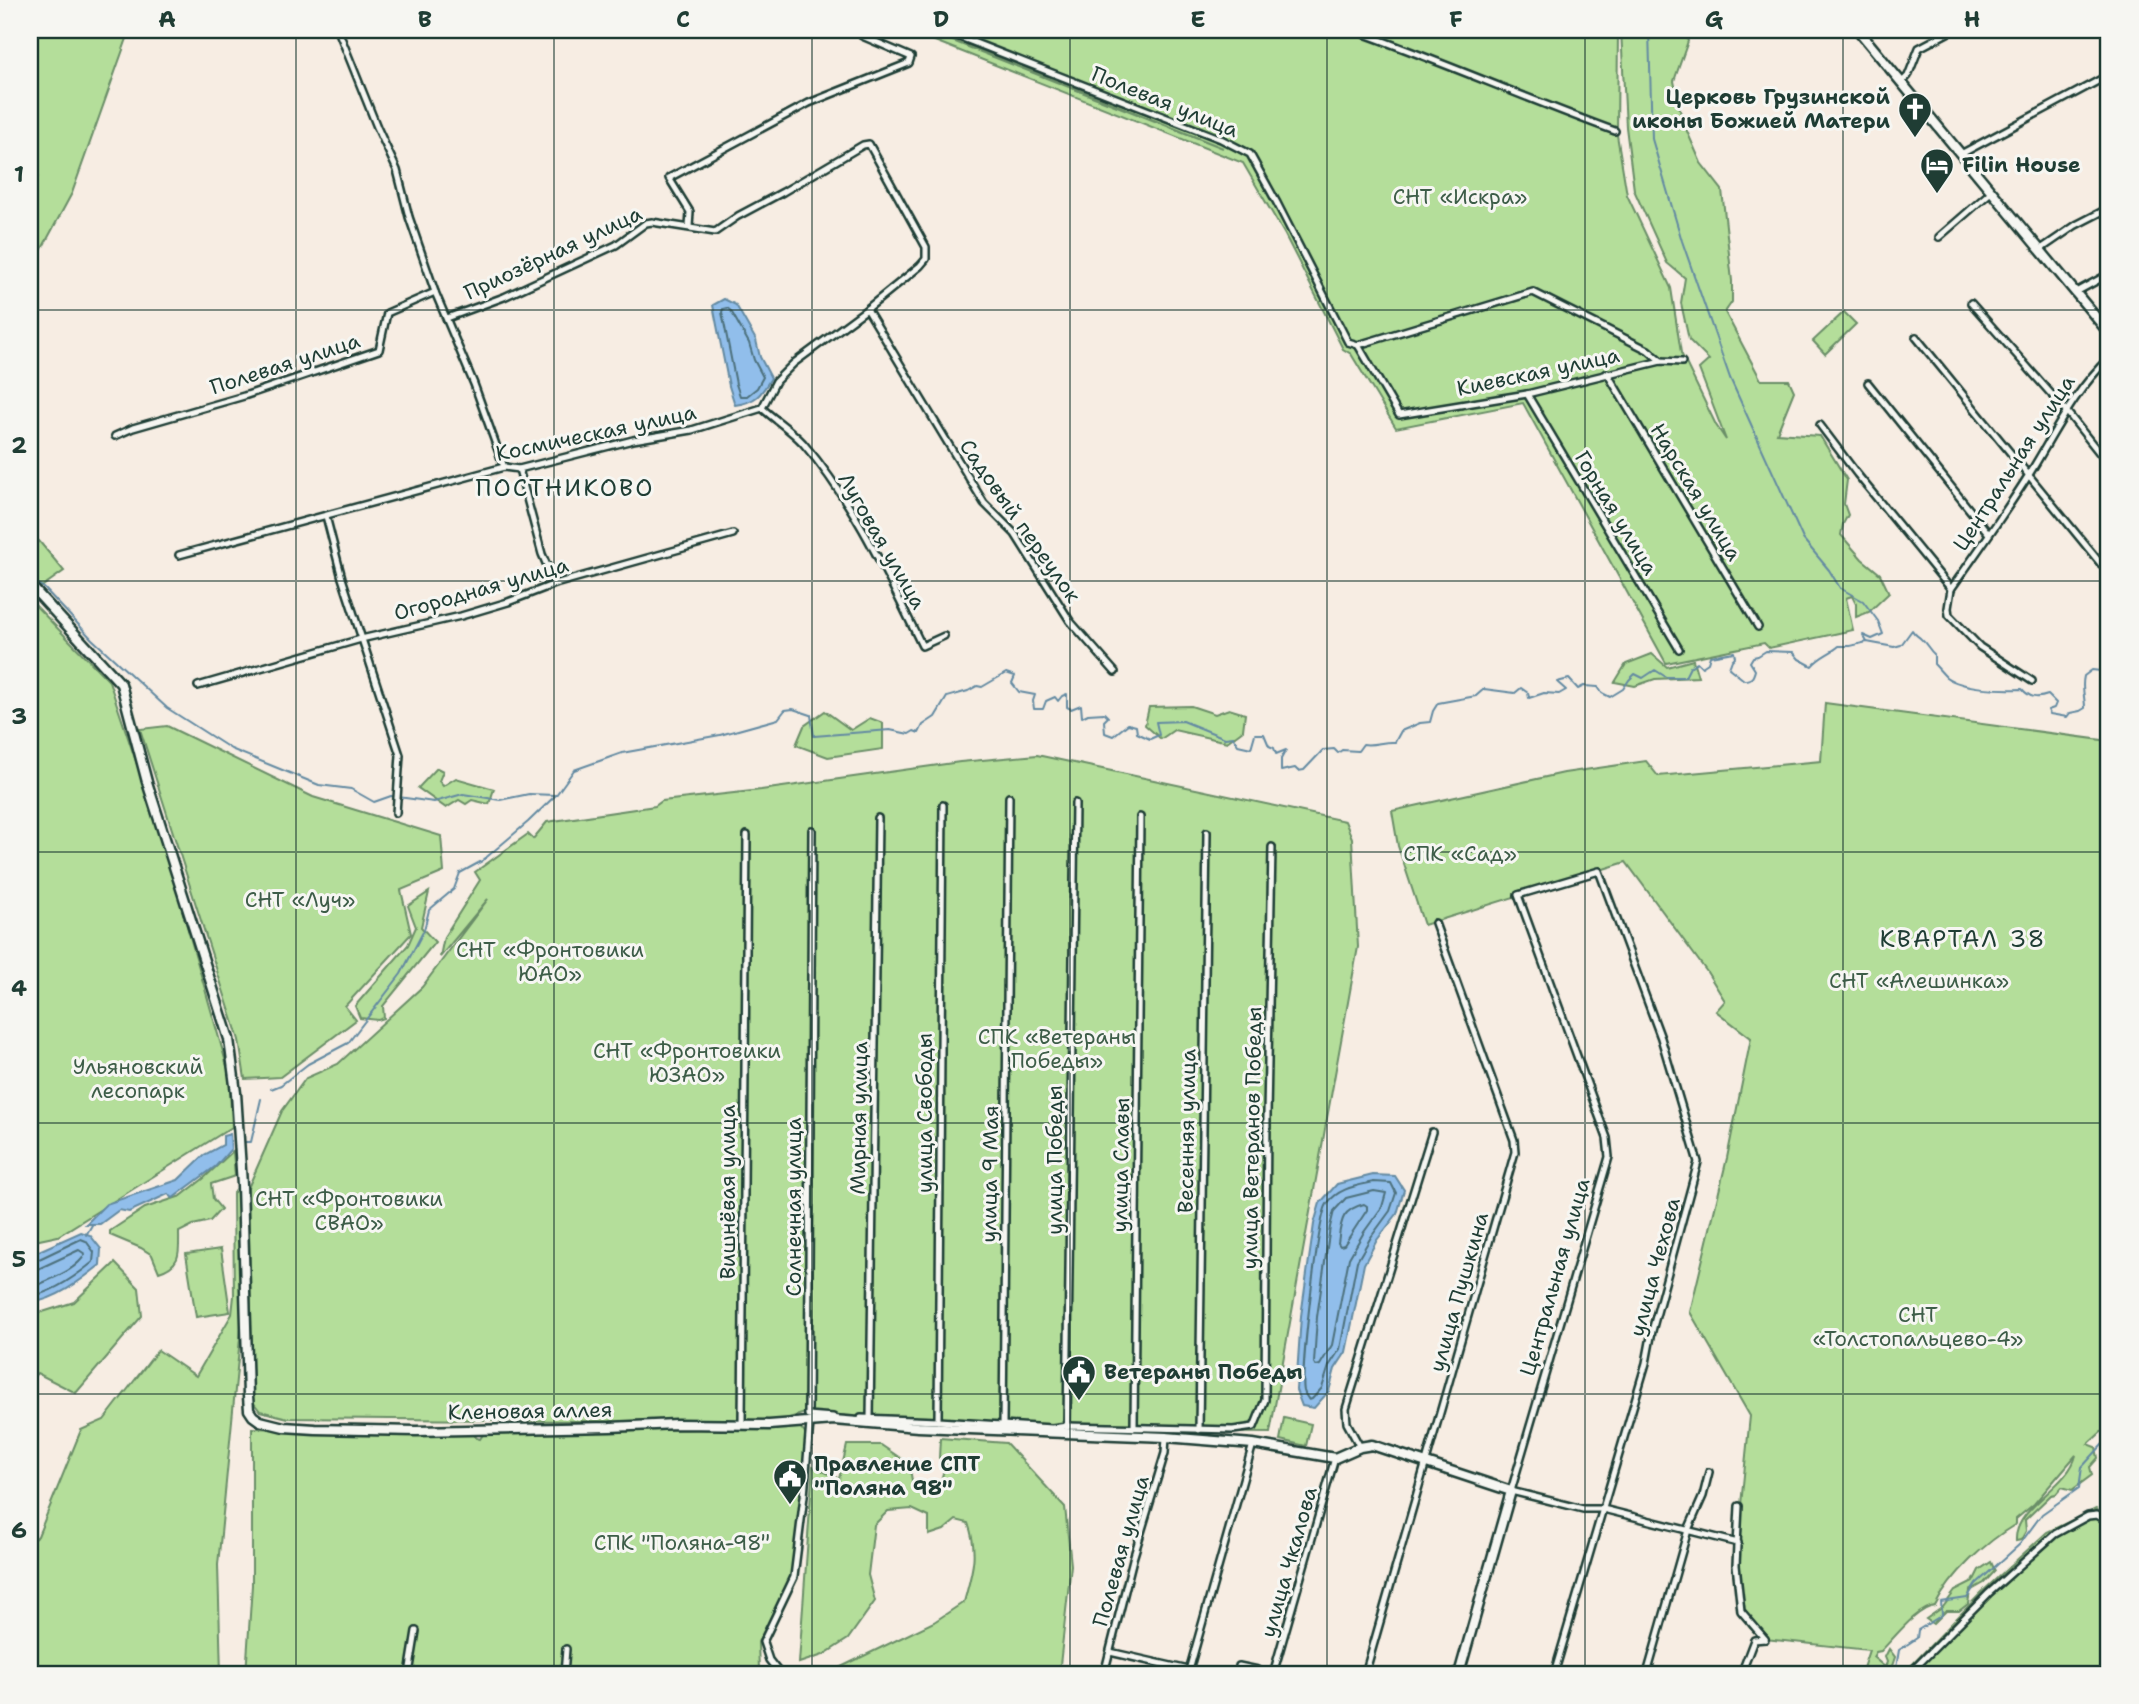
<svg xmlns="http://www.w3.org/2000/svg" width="2139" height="1704" viewBox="0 0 2139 1704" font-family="'Shantell Sans',sans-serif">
  <rect width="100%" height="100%" fill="#f7ede3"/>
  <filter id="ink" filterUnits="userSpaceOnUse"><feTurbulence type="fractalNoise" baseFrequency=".0143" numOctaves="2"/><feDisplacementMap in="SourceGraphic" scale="14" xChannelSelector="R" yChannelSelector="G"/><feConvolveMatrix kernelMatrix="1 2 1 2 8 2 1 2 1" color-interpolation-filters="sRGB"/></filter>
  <g filter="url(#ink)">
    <!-- green -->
    <g fill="#b4de9a" stroke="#6a8e67" stroke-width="2">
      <path d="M30 30H130L72 193 30 271V185L38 177 30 169Z"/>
      <path d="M907 30H925L1223 148 931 30H1618L1617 135 1627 195 1671 288 1681 353 1716 425 1726 440 1699 369 1709 360 1689 340 1681 303 1685 278 1667 263 1634 190 1626 127 1621 30H1683L1688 41 1674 81 1682 120 1701 163 1722 190 1732 281V302L1725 312 1761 380H1789L1794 391 1777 433 1820 436 1847 480 1844 504 1848 515 1843 524 1841 535 1862 559 1880 574 1889 593 1869 612 1856 617V604L1852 596 1846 598 1853 630 1769 648 1764 643 1666 663 1523 403 1396 428 1351 354 1343 349 1285 235 1243 163Z"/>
      <path d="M1844 312 1856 324 1825 354 1813 341Z"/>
      <path d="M30 539 39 541 64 571 40 588 30 579Z"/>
      <path d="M30 600 109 681 163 842 229 1073 232 1127 58 1236 30 1242Z"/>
      <path d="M1652 654 1667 667 1693 660 1698 677 1655 679 1635 686 1615 682 1626 664Z"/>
      <path d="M1825 703 2109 741V1425L2088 1444 2096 1447 2098 1458 2090 1467 2092 1475 2072 1490 2062 1487 2056 1494 2051 1495 2025 1520 2026 1531 2021 1540 2016 1541C2014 1507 2069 1487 2076 1455L2034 1504 2016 1519V1524C1986 1542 1951 1574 1935 1606 1918 1607 1895 1637 1881 1651L1876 1652 1873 1657 1885 1667 1887 1662 1885 1657 1889 1649 1895 1657 1891 1669 1893 1674H1856L1862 1671 1869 1650 1765 1639 1750 1628 1739 1612 1737 1544 1750 1416 1690 1312 1727 1158 1751 1038 1716 1011 1725 1001 1707 972 1626 862 1424 925 1398 846 1392 811 1564 773 1646 761 1658 776 1821 761Z"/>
      <path d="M1191 706 1215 714 1229 709 1245 714 1243 730 1227 742 1174 730 1161 739 1145 725 1149 707Z"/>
      <path d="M825 711 851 730 870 718 883 723V749L828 757 796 745 804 726Z"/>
      <path d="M167 726 313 797 441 836 444 872 401 890 411 934 345 1006 356 1020 280 1077 245 1079 239 1040 140 729Z"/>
      <path d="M1037 755 1345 821 1352 838 1358 947 1270 1433 1089 1431 805 1413 773 1423 288 1418 260 1411 253 1402 248 1188 282 1111 306 1078 338 1064 422 987 488 899 440 957 444 937 480 880 475 872 528 834 533 839 547 822 655 806 662 801 761 790 960 762Z"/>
      <path d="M437 768 443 771 439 781 443 786 456 778 494 789 489 804 472 800 466 804 459 800 446 808 418 788Z"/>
      <path d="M429 892 421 927 435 942 383 1006 384 1018 378 1020 360 1018 355 1006 408 945 416 927 408 906Z"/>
      <path d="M233 1151 235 1176 211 1184 213 1199 221 1209 210 1221 193 1225 179 1232C179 1252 182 1265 159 1272L152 1255 141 1248 110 1235V1231L145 1208 181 1196 203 1179Z"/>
      <path d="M239 1188 242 1317 218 1565 221 1674H30V1542L38 1536 81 1430 104 1420 158 1350 196 1376 232 1314 234 1296 233 1193Z"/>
      <path d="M221 1249 230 1312 196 1317 186 1254Z"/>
      <path d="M115 1263 139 1288 142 1316 76 1393 37 1373 30 1381V1316L74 1302Z"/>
      <path d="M1284 1418 1311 1424 1306 1446 1280 1440Z"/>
      <path d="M800 1427 806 1435 794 1569 784 1598 758 1642 759 1670 775 1674H246L252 1585V1428L344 1431 470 1432 477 1438 480 1439 484 1433Z"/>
      <path d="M940 1438 1006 1443 1065 1507 1071 1565 1059 1674H839V1668L934 1622 964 1602C972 1572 979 1554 968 1523L956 1520 944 1530 929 1535V1517L912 1509 888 1511 874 1525 868 1575 875 1601 848 1639 823 1655 799 1663 813 1466 839 1479 847 1445H881L909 1464 914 1491 936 1499 946 1462 939 1458Z"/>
      <path d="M2096 1509 2109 1517V1674H1903L1982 1592 2047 1532Z"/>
      <path d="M1991 1562 1995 1571 1984 1583 1970 1591 1968 1604 1959 1611H1946L1933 1624 1926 1619 1943 1607 1955 1591 1973 1582 1979 1570Z"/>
    </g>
    <!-- water -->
    <g fill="#91beeb" stroke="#638aa2" stroke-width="2">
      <path d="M724 299 736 305 756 340 760 357 771 378C761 395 756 402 735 405L729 386 713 305Z"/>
      <path d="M230 1134 231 1149 216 1166 173 1198 168 1194 129 1212 119 1210 100 1224H86L106 1204 178 1180 204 1155 223 1145V1136Z"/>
      <path d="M1373 1175 1395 1176 1404 1190 1397 1214 1377 1240 1364 1264 1346 1352 1335 1369 1329 1391 1314 1408 1302 1406 1296 1390 1301 1316 1314 1224 1320 1203 1337 1184Z"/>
      <path d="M81 1232 90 1235 101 1249 100 1265C80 1281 56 1300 30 1303V1255Z"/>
    </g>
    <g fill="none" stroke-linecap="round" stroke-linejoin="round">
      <!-- shore -->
      <g stroke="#4d717d" stroke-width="2">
        <path d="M727 308 731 311 749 343 754 360 763 377 757 388 747 396H740L736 384 722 312 723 309Z"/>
        <path d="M1374 1182 1391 1183 1396 1193 1390 1211 1371 1237 1357 1261 1340 1349 1329 1366 1322 1388 1312 1399 1309 1400C1306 1396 1305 1395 1304 1391 1300 1372 1318 1218 1327 1204 1338 1188 1356 1186 1374 1182Z"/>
        <path d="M1374 1191 1386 1193 1382 1207 1364 1232 1349 1258 1332 1345 1320 1365 1316 1366 1314 1363 1317 1317 1330 1227 1334 1211 1346 1198Z"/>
        <path d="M1364 1204 1367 1206V1210L1344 1245 1340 1246 1338 1243C1341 1221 1341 1210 1364 1204Z"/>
        <path d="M30 1261H35L81 1239 86 1241 94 1252 93 1262C76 1276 52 1294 30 1296"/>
        <path d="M30 1270 38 1269 79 1250 85 1254C77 1270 52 1278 36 1286L30 1287"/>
      </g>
      <!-- stream -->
      <g stroke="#638aa2" stroke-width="2">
        <path d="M1649 30 1652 139 1682 241 1730 378 1803 539 1829 570 1840 588 1863 601 1878 621 1883 634 1872 639 1863 635 1867 642"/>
        <path d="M30 578 44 588 92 639 167 708 231 749 319 785 351 789 374 802 391 796 434 802 463 794 500 800 529 794 555 795"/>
        <path d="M271 1089 281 1085 308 1064 348 1043 401 974 424 930 429 910 454 889 460 873 482 861 528 822 556 795 574 770 622 753 720 735 778 719 785 710 793 709 811 715 814 736 890 730 909 734 914 731 919 733 923 725 935 717 947 697 968 691 977 686 982 687 1006 673 1015 676 1012 683 1019 692 1035 695 1033 701 1034 709H1043L1046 701 1055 697 1058 701 1062 696 1067 694V707L1071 709 1081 705 1082 717 1088 714 1104 713 1108 717 1104 721 1105 733 1113 736 1128 724 1136 726 1137 733 1150 739 1159 735 1156 722 1183 721 1225 738 1233 737 1238 745 1251 748 1255 734H1264L1269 746 1274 748 1276 754 1286 750 1281 759V771L1295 768 1298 771 1304 770 1323 750 1334 749 1338 753 1342 750 1358 751 1363 744C1374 746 1383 741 1395 742L1401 731 1420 723 1430 722 1433 711 1438 703 1476 696 1484 689 1515 693 1521 688 1528 693 1529 698 1544 693 1559 694 1566 690 1557 682 1569 679 1578 689 1584 686 1598 687 1602 693 1610 697 1623 689 1629 680 1635 674 1643 678 1655 670 1666 677H1685L1690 667 1697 662 1702 667 1708 663 1710 656 1734 652 1735 657 1732 660 1729 668 1744 680C1751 680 1753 678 1755 670L1750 662 1753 657 1758 656 1766 651 1793 652 1799 659 1812 666C1820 656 1830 654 1839 646H1850L1867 642 1894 647 1901 645 1912 630C1915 636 1918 635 1922 640 1927 644 1929 650 1934 654V664C1938 668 1942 673 1946 677 1962 689 2003 690 2022 689 2030 698 2037 699 2048 695L2056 703 2054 708 2048 710 2050 714 2067 717 2070 713 2080 711 2085 708C2085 696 2081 689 2084 676L2092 670 2109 672"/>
        <path d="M244 1142H251L261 1099"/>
        <path d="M86 1235 92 1225"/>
        <path d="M1887 1674 1896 1668 1899 1650 1917 1638 1918 1630 1942 1615 1941 1602 1967 1598 1976 1584 2020 1544 2042 1514 2079 1488 2082 1467 2103 1444 2109 1441"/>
      </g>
      <!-- street casing -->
      <g stroke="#1f3d34" stroke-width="10">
        <g id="street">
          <path d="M338 30 377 127 397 170 409 217 435 292 474 384 504 467"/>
          <path d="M942 30 1221 139 1250 154 1277 203 1348 342 1358 345 1399 415 1527 394 1661 361 1682 362"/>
          <path d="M1353 30C1441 61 1527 99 1615 131"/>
          <path d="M1902 82 1908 76 1919 48 1953 30"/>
          <path d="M1961 154 2109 75"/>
          <path d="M689 227 690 212 669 178 809 103 909 63 911 57 862 36"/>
          <path d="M1939 237 1992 191"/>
          <path d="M2041 249 2076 225 2109 208"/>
          <path d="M2076 292 2109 274"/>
          <path d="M1971 303 2067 412 2109 465"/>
          <path d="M867 309 984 503 1015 534 1070 621 1115 672"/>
          <path d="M1916 337 2101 564"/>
          <path d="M1358 345 1533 292 1648 350 1661 361"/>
          <path d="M1607 373 1758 627"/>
          <path d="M1868 383 1989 534"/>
          <path d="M1527 394 1679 649"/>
          <path d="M762 408C775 420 791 430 803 443 854 502 888 577 922 646L944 636"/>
          <path d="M1820 425 1857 474 1951 589"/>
          <path d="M115 436 133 428 244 396 379 350 387 313 435 292"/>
          <path d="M519 469 542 554 555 584"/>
          <path d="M326 516 342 578 400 755 396 813"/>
          <path d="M179 555 504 467 519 469 633 440 692 430 762 408 776 381 794 363 867 309 920 266 926 259V247L869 144 863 145 783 192 738 216 715 232 652 222 646 223 616 245 504 297 447 318"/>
          <path d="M2032 681 1980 647 1949 615 1948 608 1951 589C1978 551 2005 513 2030 473 2054 434 2075 390 2109 358"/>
          <path d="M198 686 361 639 461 616 508 602 555 584 733 534"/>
          <path d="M812 830 808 1415 833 1417"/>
          <path d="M861 1418 938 1421 1052 1428 1067 1426 1233 1430 1254 1427 1265 1400 1267 1115 1272 847"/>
          <path d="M870 1419 878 818"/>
          <path d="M938 1421 943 805"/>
          <path d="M742 1424 747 835"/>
          <path d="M1003 1426 1009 797"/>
          <path d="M1067 1427 1075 803"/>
          <path d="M1134 1428 1140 817"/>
          <path d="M1199 1430 1207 832"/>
          <path d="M1360 1447 1347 1423 1346 1409 1432 1132"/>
          <path d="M1739 1506 1736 1565 1741 1611 1765 1639"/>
          <path d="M1110 1652 1189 1670"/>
          <path d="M1239 1666 1258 1670 1262 1674"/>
          <path d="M409 1674 416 1631"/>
          <path d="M564 1674 566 1649"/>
          <path d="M780 1674 769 1660 763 1642 794 1577 804 1496 810 1423"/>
          <path d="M1104 1674 1133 1559 1165 1453 1166 1437"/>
          <path d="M1188 1674 1253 1444"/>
          <path d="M1273 1674 1335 1458"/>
          <path d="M1365 1674 1515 1152 1514 1140 1435 923"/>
          <path d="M1554 1674 1646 1363 1652 1331 1698 1162 1661 1038 1599 871 1518 895 1607 1138 1609 1157 1511 1491 1583 1509H1603L1738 1543"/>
          <path d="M1647 1674 1688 1530 1703 1496 1709 1472"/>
          <path d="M1741 1674 1754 1640 1765 1639"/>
          <path d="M1909 1674 1989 1593 2055 1534 2088 1516 2097 1515 2109 1522"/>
        </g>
      </g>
      <!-- secondary casing -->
      <g stroke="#1f3d34" stroke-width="13">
        <g id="secondary">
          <path d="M1858 30 2109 333"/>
          <path d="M30 585 121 684 147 782 229 1039 236 1093 242 1185 248 1396 249 1410 253 1416 260 1421 284 1427 315 1429 416 1431 610 1427 676 1424 769 1425 834 1420 918 1427 1166 1437 1253 1444 1335 1458 1360 1447 1372 1445 1511 1491 1459 1674"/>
        </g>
      </g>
      <!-- street -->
      <use href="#street" stroke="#f6f6f2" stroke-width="5"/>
      <!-- secondary -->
      <use href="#secondary" stroke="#f6f6f2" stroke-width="8"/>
    </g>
  </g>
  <!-- grid -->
  <path fill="none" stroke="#1f3d34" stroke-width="2" stroke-opacity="0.55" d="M296 30V1674M554 30V1674M812 30V1674M1070 30V1674M1327 30V1674M1585 30V1674M1843 30V1674M30 310H2109M30 581H2109M30 852H2109M30 1123H2109M30 1394H2109"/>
  <!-- icons -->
  <defs>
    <g id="church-pin" transform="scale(1.75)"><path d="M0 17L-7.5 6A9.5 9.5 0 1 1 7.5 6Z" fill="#1f3d34" stroke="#f6f6f2"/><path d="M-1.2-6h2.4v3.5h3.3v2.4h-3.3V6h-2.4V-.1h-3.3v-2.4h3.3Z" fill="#fff"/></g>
    <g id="hotel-pin" transform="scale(1.75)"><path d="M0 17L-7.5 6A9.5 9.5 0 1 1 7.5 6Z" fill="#1f3d34" stroke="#f6f6f2"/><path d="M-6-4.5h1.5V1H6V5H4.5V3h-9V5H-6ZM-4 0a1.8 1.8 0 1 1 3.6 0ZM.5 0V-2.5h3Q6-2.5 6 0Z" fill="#fff"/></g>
    <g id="civic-pin" transform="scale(1.75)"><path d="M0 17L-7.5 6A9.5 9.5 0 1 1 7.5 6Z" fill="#1f3d34" stroke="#f6f6f2"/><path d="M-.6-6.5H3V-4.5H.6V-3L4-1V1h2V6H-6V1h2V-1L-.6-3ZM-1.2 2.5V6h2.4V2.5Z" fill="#fff"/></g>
  </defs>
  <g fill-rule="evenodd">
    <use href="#church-pin" x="1915" y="109"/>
    <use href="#hotel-pin" x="1937" y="165"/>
    <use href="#civic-pin" x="1079" y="1372"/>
    <use href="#civic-pin" x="790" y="1476"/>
  </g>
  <g text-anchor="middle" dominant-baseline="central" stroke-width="6" stroke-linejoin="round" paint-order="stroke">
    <!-- poi labels -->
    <g font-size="21" font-weight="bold" fill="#1f3d34" stroke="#f6f6f2" text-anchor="start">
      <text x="1890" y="97" text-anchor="end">Церковь Грузинской<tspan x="1890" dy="24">иконы Божией Матери</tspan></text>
      <text x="1962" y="165">Filin House</text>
      <text x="1104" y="1372">Ветераны Победы</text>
      <text x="814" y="1464">Правление СПТ<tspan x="814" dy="24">"Поляна 98"</tspan></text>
    </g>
    <!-- street labels -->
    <g font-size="21" fill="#1f3d34" stroke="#f6f6f2">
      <text transform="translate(1165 102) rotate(22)">Полевая улица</text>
      <text transform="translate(553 253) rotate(-25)">Приозёрная улица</text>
      <text transform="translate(285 364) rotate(-18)">Полевая улица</text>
      <text transform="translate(1538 372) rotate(-12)">Киевская улица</text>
      <text transform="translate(596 433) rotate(-12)">Космическая улица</text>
      <text transform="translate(2014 463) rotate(-57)">Центральная улица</text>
      <text transform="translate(1696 492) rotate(59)">Нарская улица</text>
      <text transform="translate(1616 513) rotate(59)">Горная улица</text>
      <text transform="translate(1020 521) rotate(55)">Садовый переулок</text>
      <text transform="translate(882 541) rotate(60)">Луговая улица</text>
      <text transform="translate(481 589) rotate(-16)">Огородная улица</text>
      <text transform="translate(925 1113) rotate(-90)">улица Свободы</text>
      <text transform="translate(859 1118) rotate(-89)">Мирная улица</text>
      <text transform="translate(1187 1131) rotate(-89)">Весенняя улица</text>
      <text transform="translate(1252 1138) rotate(-89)">улица Ветеранов Победы</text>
      <text transform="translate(1055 1160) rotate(-90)">улица Победы</text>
      <text transform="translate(1121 1165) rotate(-89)">улица Славы</text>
      <text transform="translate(990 1174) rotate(-89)">улица 9 Мая</text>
      <text transform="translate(728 1192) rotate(-90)">Вишнёвая улица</text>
      <text transform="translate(794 1207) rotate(-90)">Солнечная улица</text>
      <text transform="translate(1655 1267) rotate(-75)">улица Чехова</text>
      <text transform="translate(1555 1277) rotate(-74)">Центральная улица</text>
      <text transform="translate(1459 1292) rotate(-74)">улица Пушкина</text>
      <text transform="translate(530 1411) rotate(-1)">Кленовая аллея</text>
      <text transform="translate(1121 1551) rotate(-74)">Полевая улица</text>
      <text transform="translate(1289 1562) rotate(-74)">улица Чкалова</text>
    </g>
    <!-- park labels -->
    <g font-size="21" fill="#3d5d48" stroke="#f6f6f2">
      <text x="1460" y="197">СНТ «Искра»</text>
      <text x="1460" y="854">СПК «Сад»</text>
      <text x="300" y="900">СНТ «Луч»</text>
      <text x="550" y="950">СНТ «Фронтовики<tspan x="550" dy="24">ЮАО»</tspan></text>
      <text x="1919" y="981">СНТ «Алешинка»</text>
      <text x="1057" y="1037">СПК «Ветераны<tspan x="1057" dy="24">Победы»</tspan></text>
      <text x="687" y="1051">СНТ «Фронтовики<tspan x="687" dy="24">ЮЗАО»</tspan></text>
      <text x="138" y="1067">Ульяновский<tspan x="138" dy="24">лесопарк</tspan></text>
      <text x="349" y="1199">СНТ «Фронтовики<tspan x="349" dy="24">СВАО»</tspan></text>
      <text x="1918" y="1315">СНТ<tspan x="1918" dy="24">«Толстопальцево-4»</tspan></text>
      <text x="682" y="1543">СПК "Поляна-98"</text>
    </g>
    <!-- quarter labels -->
    <g font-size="24" letter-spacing="2" fill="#1f3d34" stroke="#f6f6f2">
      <text x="565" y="488">ПОСТНИКОВО</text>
      <text x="1963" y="939">КВАРТАЛ 38</text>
    </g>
  </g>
  <!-- margin -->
  <rect width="2139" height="1704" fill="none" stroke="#f6f6f2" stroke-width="77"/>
  <rect x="38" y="38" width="2062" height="1628" fill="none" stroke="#1f3d34" stroke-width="2.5"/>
  <g font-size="23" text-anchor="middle" font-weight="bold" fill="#1f3d34">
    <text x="167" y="27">A</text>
    <text x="425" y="27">B</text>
    <text x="683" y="27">C</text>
    <text x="941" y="27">D</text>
    <text x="1198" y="27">E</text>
    <text x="1456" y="27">F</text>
    <text x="1714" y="27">G</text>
    <text x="1972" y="27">H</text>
    <text x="19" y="182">1</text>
    <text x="19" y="453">2</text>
    <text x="19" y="724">3</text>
    <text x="19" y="996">4</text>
    <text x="19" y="1267">5</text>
    <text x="19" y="1538">6</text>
  </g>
</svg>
